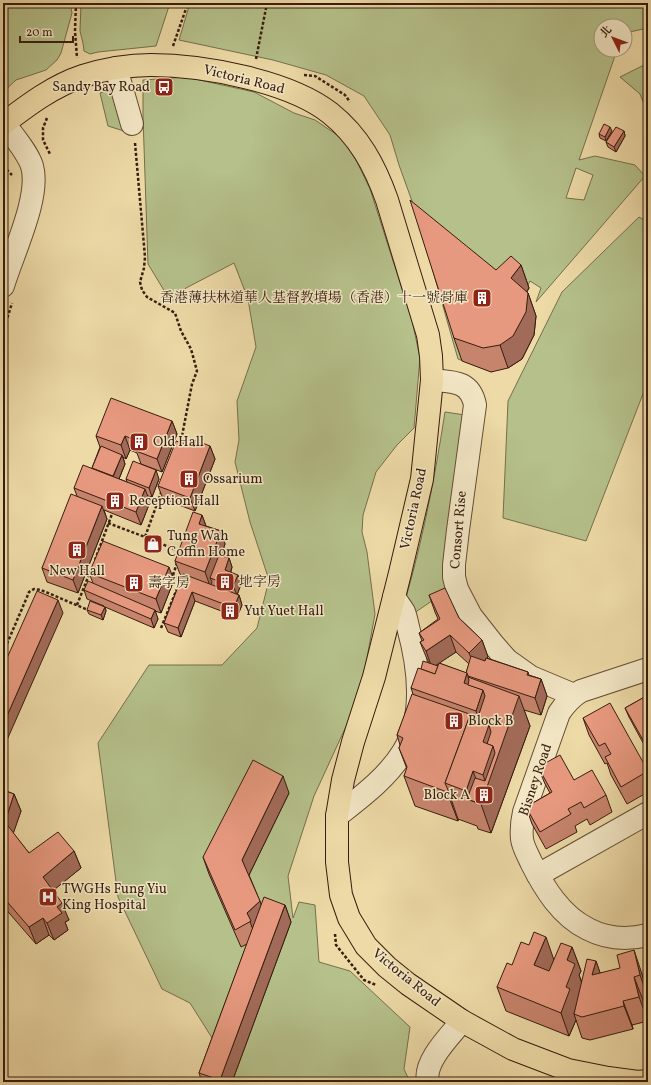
<svg xmlns="http://www.w3.org/2000/svg" width="651" height="1085" viewBox="0 0 651 1085" font-family="Vollkorn,'Noto Serif TC',serif">
  <rect width="100%" height="100%" fill="#eddaa7"/>
  <filter id="stains"><feTurbulence type="fractalNoise" baseFrequency=".005" numOctaves="4"/><feColorMatrix values="0 0 0 0 .2 0 0 0 0 .09 0 0 0 0 .02 0 0 0 .5 -.17"/></filter>
  <radialGradient id="worn" r=".72"><stop offset=".6" stop-color="#630" stop-opacity="0"/><stop offset="1" stop-color="#630" stop-opacity=".3"/></radialGradient>
  <!-- green -->
  <g fill="#b5c08a" stroke="#766e4c" fill-rule="evenodd">
    <path d="M3 3H70L72 13 61 53 57 60 46 70 16 80 3 92Z"/>
    <path d="M81 3H170L156 46 98 52 90 54 84 51 83 43 80 31Z"/>
    <path d="M190 3H648V28L625 33V26H601V50H617L579 160 595 156 635 165 645 176 536 302 541 288 530 281 520 301 518 343 492 372 458 359 417 215 399 165 390 135 364 96 326 75 273 60 179 40ZM576 168 593 175 584 200 566 198Z"/>
    <path d="M648 63V114L640 94 620 77Z"/>
    <path d="M186 77 254 92 294 113 315 120 343 139 357 162 370 189 412 320 420 358 414 428 397 445 376 472 363 515 362 532 367 552 375 614 360 696 314 796 288 876 293 918 299 902 315 905 319 962 350 971 410 1027 404 1069 410 1082H201L214 1041 190 1003 162 989 118 897 98 743 149 665H222L257 628 269 580 250 522 235 462 239 440 237 401 256 347 248 299 234 263 186 288 171 302 148 264 143 117V80Z"/>
    <path d="M114 88 127 132 108 126 100 93Z"/>
    <path d="M639 217 648 222V381L586 541 503 518 508 401 562 292Z"/>
    <path d="M445 412 465 415 448 590 398 624C420 555 434 483 445 412Z"/>
  </g>
  <g fill="none" stroke-linecap="round" stroke-linejoin="round">
    <!-- minor casing -->
    <g stroke="#644c35" stroke-width="24">
      <g id="minor">
        <path d="M116 68 132 124"/>
        <path d="M3 286C12 255 41 197 32 166 27 151 13 136 4 123"/>
        <path d="M432 380C452 382 470 380 475 405L458 530 454 565V577L457 589 471 616 493 644 507 660 531 677 574 695"/>
        <path d="M648 669 581 691C571 697 565 704 559 713L524 812C522 821 521 830 522 839 523 847 528 855 531 862 544 888 561 916 588 929 607 939 627 940 648 935"/>
        <path d="M337 816C361 797 387 778 403 752 426 715 419 667 408 627 407 622 406 617 404 612 401 607 397 602 394 597"/>
        <path d="M538 875 648 813"/>
        <path d="M428 1082C423 1062 450 1036 462 1021"/>
      </g>
    </g>
    <!-- major casing -->
    <g stroke="#371d0f" stroke-width="24">
      <path id="major" d="M3 124C28 105 53 86 83 76 105 69 129 65 151 65 203 65 289 81 330 113 359 136 375 166 387 200L428 335 431 356 432 380 422 479 400 573 374 677 353 742 343 780 337 816V862L341 895 349 918 366 946 387 967 408 984 462 1021 513 1049 568 1070 608 1078 638 1082 648 1081"/>
    </g>
    <!-- path -->
    <g stroke="#371d0f" stroke-width="2.5" stroke-dasharray="3 2" stroke-linecap="butt">
      <path d="M76 3 75 31 77 58"/>
      <path d="M173 46 188 3"/>
      <path d="M256 59 267 3"/>
      <path d="M304 75 315 76 345 95 350 102"/>
      <path d="M47 118 43 128V140L50 154"/>
      <path d="M135 143 145 257 144 268 140 282 142 290 147 297 175 313 181 331 191 349 197 371 192 384 182 436 179 444"/>
      <path d="M3 166 12 175"/>
      <path d="M3 332 12 303"/>
      <path d="M108 523 145 537 162 490"/>
      <path d="M145 537 181 552"/>
      <path d="M95 560 112 514"/>
      <path d="M173 575 177 563"/>
      <path d="M77 605 90 572"/>
      <path d="M161 628 181 579 169 574"/>
      <path d="M3 653 27 597 29 592 34 589 41 590 88 610"/>
      <path d="M335 934 336 945 364 980 376 985"/>
    </g>
    <!-- minor -->
    <use href="#minor" stroke="#f3e7c6" stroke-width="22"/>
    <!-- major -->
    <use href="#major" stroke="#eddaa7" stroke-width="22"/>
  </g>
  <!-- wall -->
  <g fill="#c7846d" stroke="#371d0f" fill-rule="evenodd">
    <path d="M612 131 606 141 600 138 599 134Z"/>
    <path d="M624 131 625 136 616 152 608 147 606 142Z"/>
    <path d="M521 265 529 288 527 292 528 293 536 316 534 335 522 359 508 368 491 372 462 361 454 338 496 270Z"/>
    <path d="M172 421 177 434 162 472 141 464 137 453 130 450 126 459 123 457 125 464 119 479 127 482 126 479H159L152 497 148 496 150 502 141 525 104 510 107 519 78 593 47 582 42 568 77 496 74 488 92 468 100 447 96 436Z"/>
    <path d="M190 445 210 446 215 459 195 511 163 499 158 486Z"/>
    <path d="M202 515 206 526 221 531 225 544 221 556 229 558 232 567 231 572 241 584 237 595H239L242 605 237 617 195 601 181 637 168 632 164 623 182 576 180 574 175 561Z"/>
    <path d="M89 573 174 580 161 613 155 611 158 619 154 628 105 607 106 611 103 620 89 614 87 610 104 606 87 599 84 590 93 583Z"/>
    <path d="M429 595 459 618 482 640 488 657 487 658 528 672 529 675 541 679 547 696 541 715 524 710 530 726 491 833 478 829 477 826 458 819V821L415 806 404 776 407 769 399 748 400 745 397 735 413 694 411 688 421 669 429 663 427 659 420 642 422 641 419 633 438 619 435 612ZM456 652 469 664 466 673 439 663Z"/>
    <path d="M648 695V752L629 717 625 708Z"/>
    <path d="M583 718 648 771V792L627 804 611 775 607 763 605 764 589 735Z"/>
    <path d="M538 767 574 780 606 795 612 812 590 825 587 819 575 826 577 832 546 849 532 824 526 807 550 793 545 784Z"/>
    <path d="M3 790 14 794 21 811 13 833 29 853 74 851 81 868 53 890 69 920 65 922 68 930 54 940 49 935 36 944 3 906Z"/>
    <path d="M289 793 249 875 261 904 285 905 291 922 232 1082H202L199 1073 247 944 241 947 209 874 203 857Z"/>
    <path d="M572 947 581 971 579 975 582 982 596 961 600 973 642 974 648 997V999L643 1000 648 1021 632 1025 633 1029 590 1040 582 1038 576 1020 569 1036 506 1011 497 987 512 965 554 960Z"/>
  </g>
  <!-- shaded-wall -->
  <g fill="#a26b59" stroke="#371d0f">
    <path d="M610 127 612 131 606 141 605 137Z"/>
    <path d="M624 131 625 136 616 152 614 147Z"/>
    <path d="M521 265 529 288 520 301 511 278Z"/>
    <path d="M528 293 536 316 534 335 522 359 508 368 500 345Z"/>
    <path d="M172 421 177 434 162 472 157 459Z"/>
    <path d="M125 436 130 450 126 459 121 445Z"/>
    <path d="M210 446 215 459 195 511 190 498Z"/>
    <path d="M122 455 125 464 116 486 113 477Z"/>
    <path d="M156 470 159 479 152 497 149 488Z"/>
    <path d="M145 489 150 502 141 525 136 512Z"/>
    <path d="M102 506 107 519 78 593 73 580Z"/>
    <path d="M202 515 207 529 199 524Z"/>
    <path d="M221 531 225 544 213 579 210 578 212 582 210 586 205 572Z"/>
    <path d="M229 558 232 567 228 579 225 570Z"/>
    <path d="M169 567 174 580 161 613 156 599Z"/>
    <path d="M238 575 241 584 237 595 233 586Z"/>
    <path d="M192 592 195 601 181 637 178 628Z"/>
    <path d="M239 595 242 605 237 617 234 608Z"/>
    <path d="M58 600 63 613 3 749V725Z"/>
    <path d="M105 607 106 611 103 620 101 615Z"/>
    <path d="M155 610 158 619 154 628 151 619Z"/>
    <path d="M450 635 456 652 432 668 426 651Z"/>
    <path d="M482 640 488 657 476 670 469 653Z"/>
    <path d="M467 673 474 692 464 683Z"/>
    <path d="M541 679 547 696 541 715 535 698Z"/>
    <path d="M483 690 519 696 530 726 491 833 481 804 469 800 466 791 473 771 483 798 487 786 483 775 482 728 476 711Z"/>
    <path d="M283 776 289 793 248 877 242 860Z"/>
    <path d="M448 790 458 819V821L447 792Z"/>
    <path d="M14 794 21 811 11 840 5 822Z"/>
    <path d="M74 851 81 868 49 894 43 877Z"/>
    <path d="M260 901 266 918 253 930 247 913Z"/>
    <path d="M62 903 69 920 65 922 68 930 54 940 47 923 57 907Z"/>
    <path d="M285 905 291 922 232 1082H221L220 1080Z"/>
    <path d="M43 918 49 935 36 944 29 927Z"/>
    <path d="M546 937 554 960 543 989 534 965Z"/>
    <path d="M572 947 581 971 579 975 583 987 574 1014 576 1020 569 1036 561 1013 567 960Z"/>
    <path d="M634 950 642 974 648 998 640 975Z"/>
    <path d="M596 961 604 984 592 975Z"/>
    <path d="M634 977 643 1000 648 1021 639 997Z"/>
    <path d="M623 1001 632 1025 633 1029 624 1006Z"/>
  </g>
  <!-- building -->
  <g fill="#e7997f" stroke="#371d0f">
    <path d="M604 124 610 127 605 137 599 134Z"/>
    <path d="M616 127 624 131 614 147 606 142Z"/>
    <path d="M410 200 496 270 511 256 521 265 511 278 528 293 526 312 513 336 500 345 483 348 454 338Z"/>
    <path d="M111 398 172 421 157 459 136 451 140 442 125 436 121 445 96 436Z"/>
    <path d="M192 439 210 446 190 498 158 486 176 441 190 445Z"/>
    <path d="M101 446 122 455 113 476 92 468Z"/>
    <path d="M133 461 156 470 149 488 126 479Z"/>
    <path d="M83 465 145 489 136 512 74 488Z"/>
    <path d="M71 494 102 506 73 580 42 568Z"/>
    <path d="M193 512 202 515 199 524 221 531 205 572 175 561Z"/>
    <path d="M103 541 169 567 156 599 89 573Z"/>
    <path d="M219 555 229 558 225 570 238 575 233 586 210 578Z"/>
    <path d="M183 574 239 595 234 608 192 592 178 628 164 623Z"/>
    <path d="M88 581 155 610 151 619 84 590Z"/>
    <path d="M445 588 459 618 482 640 469 653 450 635 426 651 420 642 424 640 419 633 440 619 429 595Z"/>
    <path d="M37 591 58 600 3 725V667Z"/>
    <path d="M90 601 105 607 101 615 87 610Z"/>
    <path d="M471 656 485 661 486 658 528 672 527 675 541 679 535 698 468 676 467 673H466Z"/>
    <path d="M423 661 438 666 435 674 421 669Z"/>
    <path d="M439 663 467 673 464 683 483 690 476 711 411 688 418 668 435 674Z"/>
    <path d="M468 677 519 696 481 804 467 799 475 778 485 781 495 753 493 746 487 744 491 732 489 725 469 718 445 783 448 790 447 792 404 776 407 767 399 748 403 738 397 735 412 694 478 717 485 696 483 690 468 685 469 680Z"/>
    <path d="M648 695V749L625 708Z"/>
    <path d="M610 703 648 771 621 787 605 757 611 754 605 743 599 746 583 718Z"/>
    <path d="M469 718 489 725 483 742 493 746 483 775 473 771 466 791 445 783Z"/>
    <path d="M560 755 574 780 592 770 606 795 584 808 581 802 568 809 571 814 540 832 526 807 552 792 538 767Z"/>
    <path d="M253 760 283 776 242 860 260 901 247 913 251 921 235 930 203 857Z"/>
    <path d="M3 790 14 794 5 822 29 853 58 832 74 851 43 877 62 903 57 907 62 913 47 923 43 918 29 927 3 897Z"/>
    <path d="M264 897 285 905 220 1080 199 1073Z"/>
    <path d="M534 932 546 937 534 965 549 971 561 943 572 947 567 960 575 964 566 987 570 989 561 1013 497 987 507 963 512 965 521 942 529 945Z"/>
    <path d="M634 950 640 975 634 977 639 997 623 1001 624 1006 582 1017 574 1014 587 959 596 961 592 975 620 968 617 955Z"/>
  </g>
  <!-- icons -->
  <defs>
    <g id="bus-square" transform="scale(1)"><rect x="-9" y="-9" width="18" height="18" rx="4" fill="#8f2418" stroke="#f3e7c6"/><path d="M-5-6H5V4H4V6H2V4H-2V6H-4V4H-5ZM-3.5-4V0h7V-4ZM-3.5 1.2v1.5H-2V1.2ZM2 1.2v1.5H3.5V1.2Z" fill="#fff"/></g>
    <g id="building-square" transform="scale(1)"><rect x="-9" y="-9" width="18" height="18" rx="4" fill="#8f2418" stroke="#f3e7c6"/><path d="M-4-6H4V6H1V3H-1V6H-4ZM-2.5-4.3h1.7v1.8h-1.7ZM.8-4.3h1.7v1.8H.8ZM-2.5-1h1.7V.8h-1.7ZM.8-1h1.7V.8H.8Z" fill="#fff"/></g>
    <g id="shop-square" transform="scale(1)"><rect x="-9" y="-9" width="18" height="18" rx="4" fill="#8f2418" stroke="#f3e7c6"/><path d="M-5-2.5h2.3a2.7 3.5 0 0 1 5.4 0H5L5.5 6h-11ZM-1.5-2.5h3a1.5 2.3 0 0 0-3 0Z" fill="#fff"/></g>
    <g id="hospital-square" transform="scale(1)"><rect x="-9" y="-9" width="18" height="18" rx="4" fill="#8f2418" stroke="#f3e7c6"/><path d="M-5-5h3v3.5h4V-5h3V5h-3V1.5h-4V5h-3Z" fill="#fff"/></g>
  </defs>
  <g fill-rule="evenodd">
    <use href="#bus-square" x="164" y="87"/>
    <use href="#building-square" x="482" y="298"/>
    <use href="#building-square" x="139" y="442"/>
    <use href="#building-square" x="189" y="479"/>
    <use href="#building-square" x="115" y="501"/>
    <use href="#shop-square" x="153" y="544"/>
    <use href="#building-square" x="77" y="550"/>
    <use href="#building-square" x="225" y="582"/>
    <use href="#building-square" x="134" y="583"/>
    <use href="#building-square" x="230" y="611"/>
    <use href="#building-square" x="454" y="721"/>
    <use href="#building-square" x="484" y="795"/>
    <use href="#hospital-square" x="48" y="897"/>
  </g>
  <g text-anchor="middle" dominant-baseline="central" stroke-width="3" stroke-linejoin="round" paint-order="stroke">
    <!-- street labels -->
    <g font-size="14" fill="#371d0f" stroke="#f3e7c6">
      <text transform="translate(244 80) rotate(14)">Victoria Road</text>
      <text transform="translate(414 509) rotate(-78)">Victoria Road</text>
      <text transform="translate(459 530) rotate(-85)">Consort Rise</text>
      <text transform="translate(536 780) rotate(-71)">Bisney Road</text>
      <text transform="translate(406 978) rotate(39)">Victoria Road</text>
    </g>
    <!-- poi labels -->
    <g font-size="14" fill="#371d0f" stroke="#f3e7c6" text-anchor="start">
      <text x="150" y="87" text-anchor="end">Sandy Bay Road</text>
      <text x="468" y="298" text-anchor="end">香港薄扶林道華人基督教墳場（香港）十一號骨庫</text>
      <text x="153" y="442">Old Hall</text>
      <text x="203" y="479">Ossarium</text>
      <text x="129" y="501">Reception Hall</text>
      <text x="167" y="536">Tung Wah<tspan x="167" dy="16">Coffin Home</tspan></text>
      <text x="77" y="571" text-anchor="middle">New Hall</text>
      <text x="239" y="582">地字房</text>
      <text x="148" y="583">壽字房</text>
      <text x="244" y="611">Yut Yuet Hall</text>
      <text x="468" y="721">Block B</text>
      <text x="470" y="795" text-anchor="end">Block A</text>
      <text x="62" y="889">TWGHs Fung Yiu<tspan x="62" dy="16">King Hospital</tspan></text>
    </g>
  </g>
  <!-- margin -->
  <rect width="651" height="1085" fill="none" stroke="#eddaa7" stroke-width="16"/>
  <rect x="4" y="4" width="643" height="1077" fill="none" stroke="#371d0f" stroke-width="2"/>
  <rect x="8" y="8" width="635" height="1069" fill="none" stroke="#371d0f"/>
  <!-- north arrow -->
  <g transform="translate(613 38) rotate(312)"><circle r="19" fill="#f3e7c6" stroke="#a8967d"/>
  <path d="M0-3L7 15L0 10L-7 15Z" fill="#8f2418"/>
  <text y="-6" font-size="11" font-weight="bold" text-anchor="middle" fill="#371d0f">北</text>
  </g>
  <!-- scale -->
  <path d="M20 36v6h53v-6" fill="none" stroke="#371d0f" stroke-width="2"/>
  <text x="26" y="36" font-size="12" fill="#371d0f" stroke="#f3e7c6" stroke-width="3" paint-order="stroke">20 m</text>
  <rect width="100%" height="100%" filter="url(#stains)"/>
  <rect width="100%" height="100%" fill="url(#worn)"/>
</svg>
